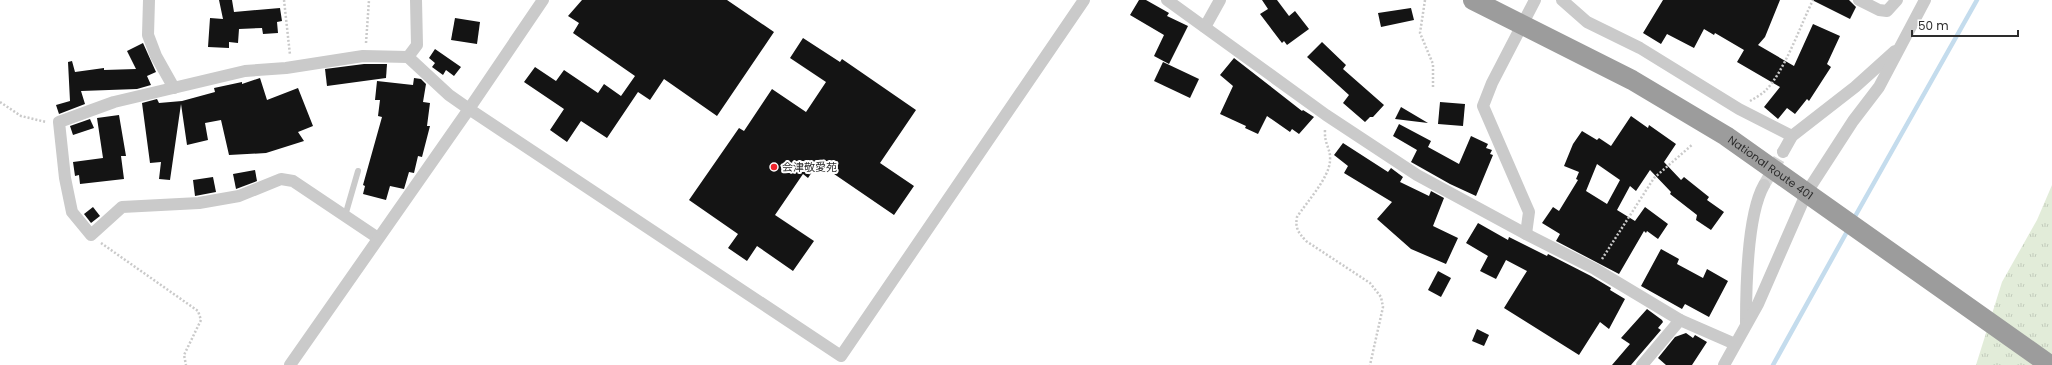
<svg xmlns="http://www.w3.org/2000/svg" width="2052" height="365" viewBox="0 0 2052 365" font-family="Poppins,'Noto Sans JP',sans-serif">
  <defs>
    <pattern id="grass-tufts" width="24" height="20" patternUnits="userSpaceOnUse"><rect width="24" height="20" fill="#e2ecd9"/><path d="M3 7l-1-3M5 7V3M7 7l1-3M15 17l-1-3M17 17v-4M19 17l1-3" fill="none" stroke="#c2cbbb"/></pattern>
  </defs>
  <rect width="100%" height="100%" fill="#fff"/>
  <!-- grass -->
  <path fill="url(#grass-tufts)" d="M2052 185V365H1976L2002 282 2037 220Z"/>
  <g fill="none" stroke-linecap="round" stroke-linejoin="round">
    <!-- stream -->
    <g stroke="#c4dced" stroke-width="4.5">
      <path d="M1853 220 1977 0"/>
      <path d="M1773 365 1849 228"/>
    </g>
  </g>
  <!-- building -->
  <g fill="#141414" fill-rule="evenodd">
    <path d="M219 0H232L234 12 280 8 282 21 277 22 278 33 263 34 262 28 239 29 238 43 229 42V48L208 47 210 18 223 19Z"/>
    <path d="M582 0H727L774 32 717 116 664 79 650 100 638 92 607 138 581 121 567 142 550 130 564 109 524 82 535 67 556 81 564 70 598 93 604 84 621 96 635 76 573 33 579 23 568 16Z"/>
    <path d="M1139 0H1146L1169 13 1167 16 1188 26 1169 64 1154 56 1164 35 1130 15Z"/>
    <path d="M1262 0H1277L1289 16 1295 11 1309 29 1287 45 1284 41 1282 43 1260 14 1268 9Z"/>
    <path d="M1663 0H1780L1765 37 1758 45 1794 66 1813 24 1840 36 1827 64 1831 67 1809 101 1807 99 1795 114 1787 108 1778 119 1764 107 1780 87 1737 62 1744 50 1715 33 1714 35 1704 29 1694 48 1667 34 1661 44 1643 33Z"/>
    <path d="M1812 0H1849L1856 7 1850 19Z"/>
    <path d="M1411 8 1414 20 1381 27 1378 13Z"/>
    <path d="M455 18 480 22 477 44 451 40Z"/>
    <path d="M803 38 840 62 842 59 916 110 880 163 914 186 894 215 818 163 808 178 803 174 775 215 814 241 793 271 757 246 747 261 728 248 738 234 689 200 739 128 744 131 772 89 806 112 826 82 790 58Z"/>
    <path d="M1322 42 1346 65 1343 69 1384 105 1373 117H1370L1365 122 1343 103 1349 95 1307 57Z"/>
    <path d="M143 43 156 72 147 76 151 85 137 89 81 91 85 104 59 114 56 105 70 101 68 62 72 61 75 72 104 68V70L136 69 127 51Z"/>
    <path d="M435 49 461 67 454 76 446 70 443 75 432 67 435 63 429 58Z"/>
    <path d="M1234 58 1302 111 1303 110 1314 117 1299 134 1292 129 1290 132 1267 116 1258 134 1245 128 1246 126 1220 114 1233 86 1220 75Z"/>
    <path d="M1163 62 1199 79 1190 98 1154 81Z"/>
    <path d="M364 64H387L386 78 327 86 325 69Z"/>
    <path d="M260 78 267 100 298 88 313 126 298 132 304 141 266 153 229 155 221 120 205 123 208 140 187 145 181 104 170 180 159 179 161 162 150 163 142 103 157 99 159 103 182 101 215 92 214 88 242 82V84Z"/>
    <path d="M414 78 421 79 426 84 423 102 430 103 427 126H430L422 157 418 156 414 173 409 172 404 189 390 186 386 200 363 194 365 186 363 185 382 117 378 116 380 100H375L377 81 413 85Z"/>
    <path d="M1440 102 1465 104 1463 126 1438 124Z"/>
    <path d="M1401 107 1428 123 1395 119Z"/>
    <path d="M119 115 126 156H121L124 179 80 184 79 175 75 176 73 162 103 158 97 118Z"/>
    <path d="M1631 116 1648 128 1649 125 1676 144 1664 162 1681 180 1684 177 1709 197 1707 200 1724 212 1711 230 1696 220 1697 215 1670 194 1671 192 1650 170 1636 191 1630 186 1617 210 1635 221 1645 207 1668 224 1658 239 1647 231 1646 233 1644 231 1619 274 1556 241 1560 234 1542 223 1553 207 1559 211 1578 180 1576 179 1579 172 1564 166 1573 144 1582 131 1597 140 1599 138 1611 146ZM1597 164 1620 180 1607 204 1586 191Z"/>
    <path d="M90 119 94 128 73 135 70 126Z"/>
    <path d="M1399 124 1431 141 1428 147 1459 164 1471 136 1488 144 1486 148 1492 150 1490 154 1493 155 1476 196 1450 184 1411 162 1417 150 1393 136Z"/>
    <path d="M1343 143 1388 172 1391 168 1403 177 1400 182 1429 196 1431 191 1444 198 1433 226 1458 238 1446 264 1411 249 1377 219 1392 202 1344 173 1348 166 1334 155Z"/>
    <path d="M255 170 257 181 236 189 233 174Z"/>
    <path d="M213 177 216 192 195 196 193 180Z"/>
    <path d="M93 207 100 216 91 223 84 214Z"/>
    <path d="M1478 223 1508 240 1509 237 1547 256 1548 254 1591 276 1611 288 1610 290 1625 299 1609 329 1600 322 1579 355 1504 308 1527 271 1506 260 1496 279 1480 271 1488 256 1466 243Z"/>
    <path d="M1661 249 1679 259 1677 264 1703 278 1707 269 1728 281 1709 317 1685 304 1682 309 1641 286Z"/>
    <path d="M1438 271 1451 278 1441 297 1428 290Z"/>
    <path d="M1647 309 1662 320 1663 322 1658 328 1661 330 1631 365H1612L1630 344 1621 338Z"/>
    <path d="M1477 329 1489 335 1484 346 1472 341Z"/>
    <path d="M1686 333 1693 338 1695 335 1707 342 1692 365H1666L1658 358 1675 337Z"/>
  </g>
  <g fill="none" stroke-linecap="round" stroke-linejoin="round">
    <!-- minor-tunnel -->
    <path stroke="#d5d5d5" stroke-width="12" stroke-dasharray="12 6" stroke-linecap="butt" d="M1764 185 1783 152"/>
    <!-- path -->
    <g stroke="#cacaca" stroke-width="2.5" stroke-dasharray="2 2" stroke-linecap="butt">
      <path d="M284 0 290 55"/>
      <path d="M1425 0 1420 33 1433 64V88"/>
      <path d="M366 43 369 0"/>
      <path d="M1750 101C1755 98 1761 95 1765 91 1784 73 1801 24 1813 0"/>
      <path d="M0 102 21 116 46 122"/>
      <path d="M1325 130C1324 144 1331 149 1330 160 1330 177 1306 203 1297 217 1295 228 1298 232 1306 241L1370 283 1381 297 1383 307 1370 365"/>
      <path d="M101 243 198 311 201 320 184 355 186 365"/>
      <path d="M1602 259 1654 178 1693 144"/>
    </g>
    <!-- service -->
    <path stroke="#cacaca" stroke-width="6" d="M345 216 358 171"/>
    <!-- minor -->
    <g stroke="#cacaca" stroke-width="12">
      <path d="M149 0 148 35 156 56 174 88"/>
      <path d="M416 0 417 45 408 57 449 95 469 109 543 0"/>
      <path d="M1167 0 1326 115 1417 175 1526 234 1595 269 1680 320 1642 365"/>
      <path d="M1562 0 1587 22 1640 48 1739 109 1792 136"/>
      <path d="M1859 0 1879 10 1887 11 1897 0"/>
      <path d="M1205 27 1220 0"/>
      <path d="M1783 152 1792 136 1855 87 1895 51"/>
      <path d="M1526 234 1529 212 1483 106 1492 83 1535 0"/>
      <path d="M378 238 293 181 281 179 239 196 199 203 122 207 91 235 72 212 65 178 59 122 114 102 245 71 286 68 363 56 408 57"/>
      <path d="M1680 320 1735 344"/>
      <path d="M1746 323C1746 288 1747 215 1764 185"/>
      <path d="M290 365 469 109 841 356 1084 0"/>
      <path d="M1724 365 1758 304 1807 192 1853 121 1879 87 1925 0"/>
    </g>
    <!-- trunk -->
    <path stroke="#9c9c9c" stroke-width="20" id="s1" d="M1473 0 1632 80 1726 136 2050 365"/>
  </g>
  <!-- markers -->
  <circle fill="#ef242b" stroke="#fff" stroke-width="1.5" cx="774" cy="167" r="4"/>
  <g text-anchor="middle" dominant-baseline="central" stroke-width="4" stroke-linejoin="round" paint-order="stroke">
    <!-- poi labels -->
    <g font-size="11" fill="#2d2d2d" stroke="#fff" text-anchor="start">
      <text x="782" y="167">会津敬愛苑</text>
    </g>
    <!-- street labels -->
    <g font-size="11" fill="#2d2d2d" stroke="#fff">
      <text stroke="none"><textPath href="#s1" startOffset="342">National Route 401</textPath></text>
    </g>
  </g>
  <!-- scale -->
  <path d="M1912 30v6h106v-6" fill="none" stroke="#2d2d2d" stroke-width="2"/>
  <text x="1918" y="30" font-size="12" fill="#2d2d2d" stroke="#ffffff" stroke-width="3" paint-order="stroke">50 m</text>
</svg>
